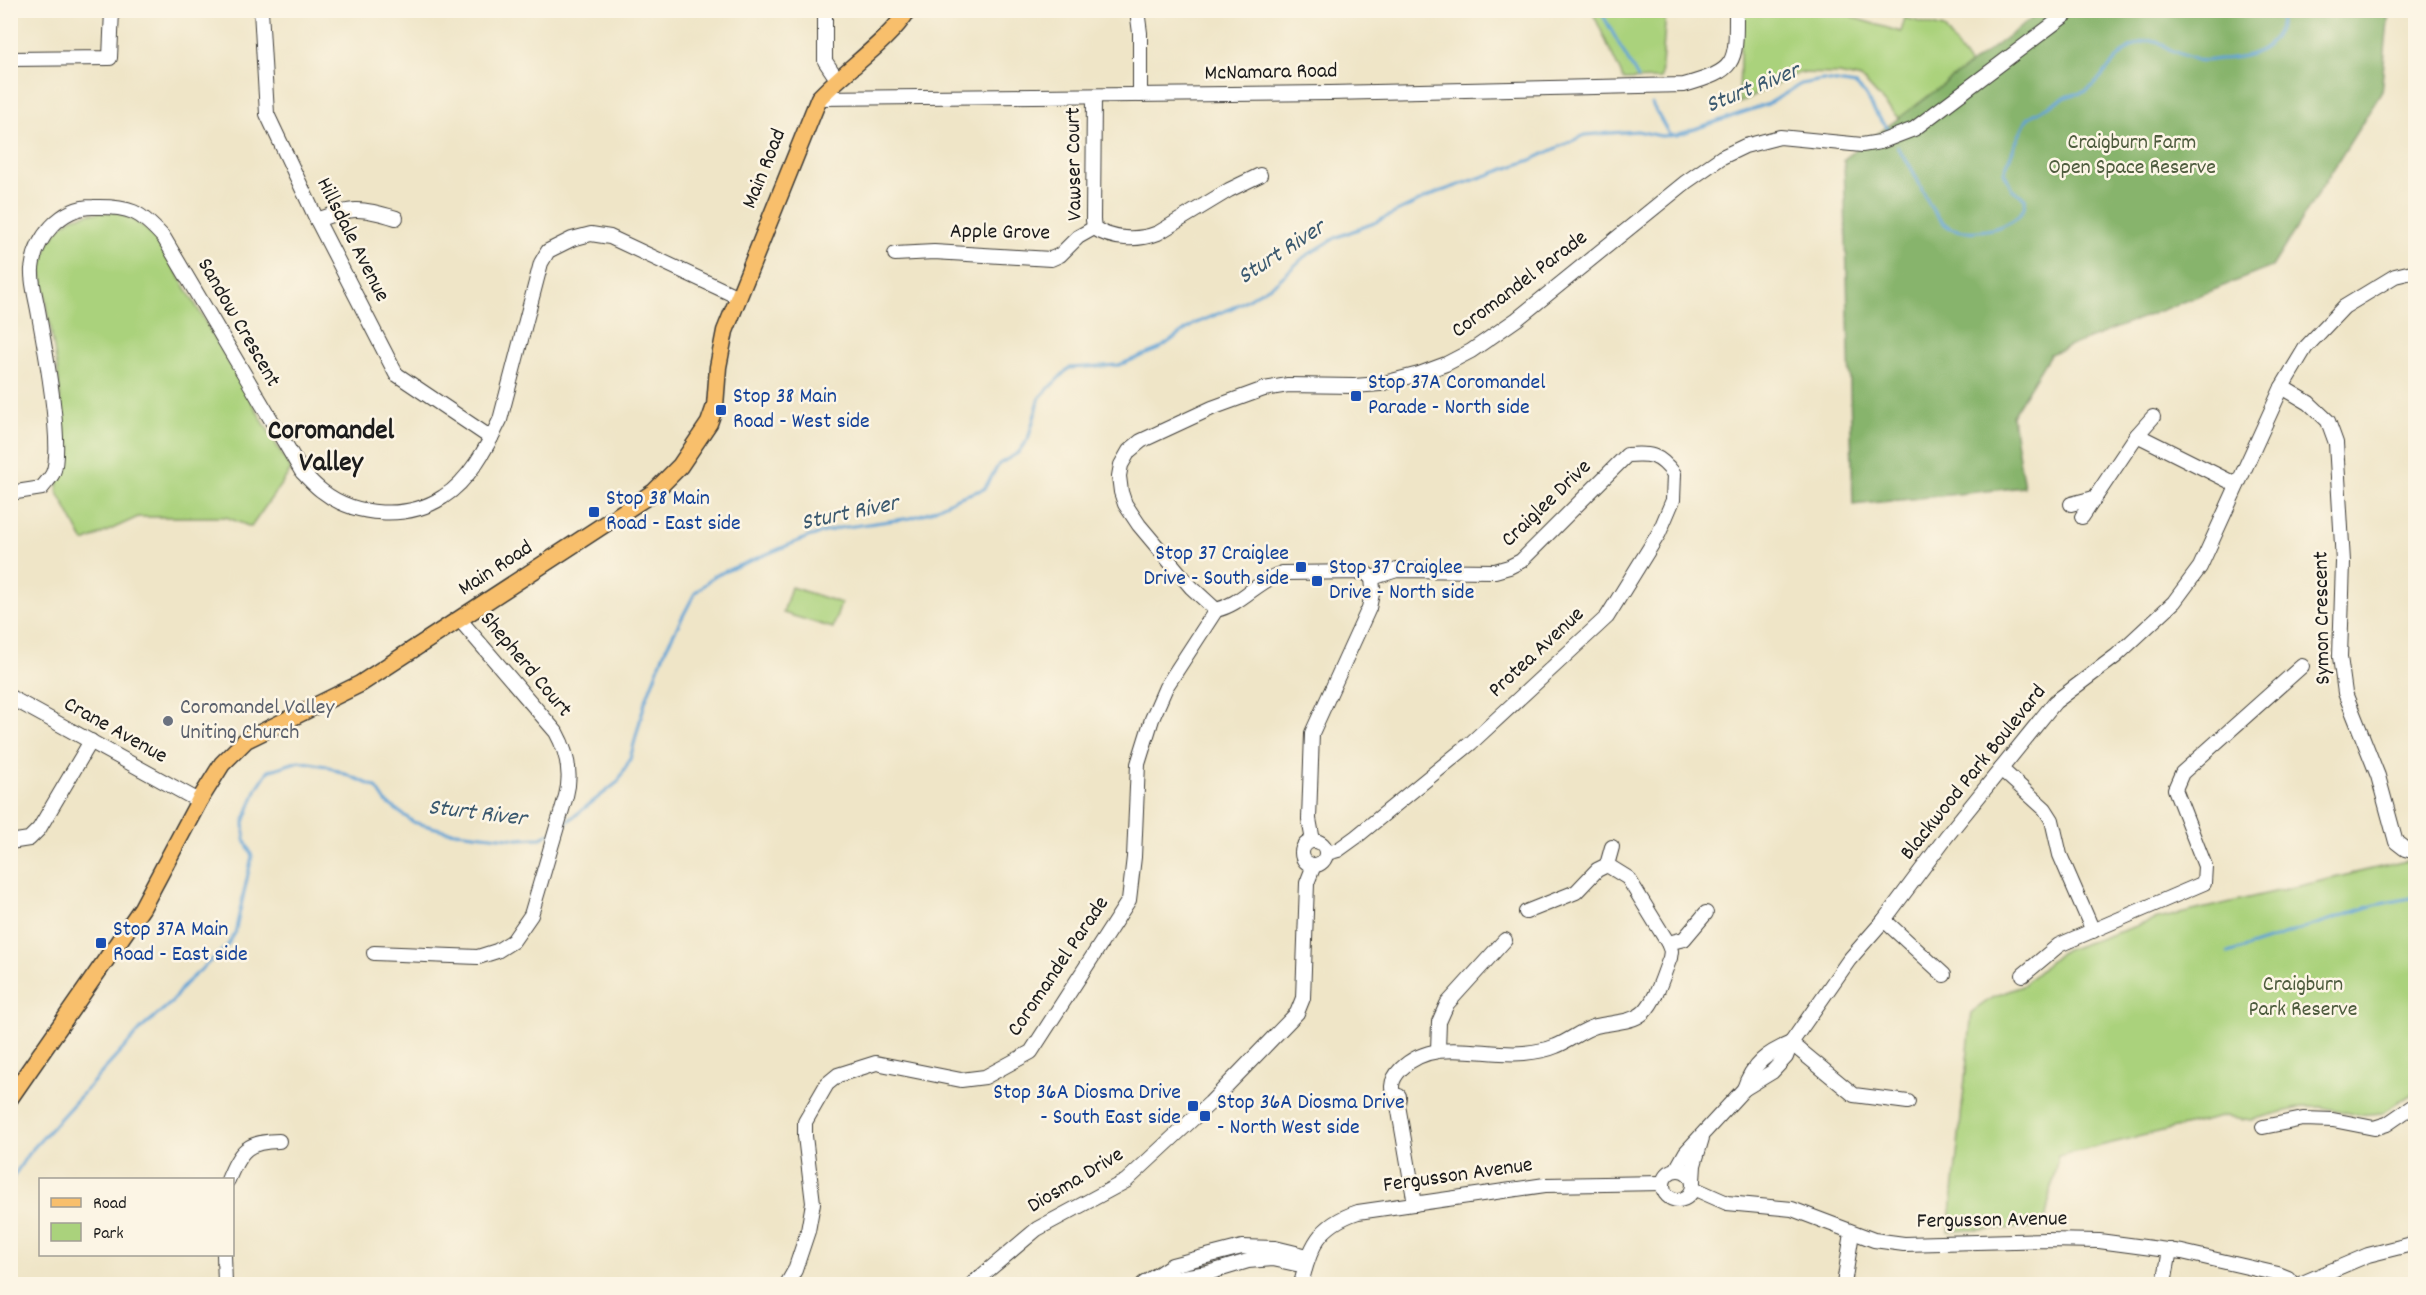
<svg xmlns="http://www.w3.org/2000/svg" width="2426" height="1295" viewBox="0 0 2426 1295" font-family="Dekko,sans-serif">
  <rect width="100%" height="100%" fill="#fcf5e5"/>
  <filter id="ink" filterUnits="userSpaceOnUse"><feTurbulence type="fractalNoise" baseFrequency=".0167" numOctaves="2"/><feDisplacementMap in="SourceGraphic" scale="12" xChannelSelector="R" yChannelSelector="G"/><feConvolveMatrix kernelMatrix="1 2 1 2 8 2 1 2 1" color-interpolation-filters="sRGB"/></filter>
  <filter id="wash" filterUnits="userSpaceOnUse"><feTurbulence type="fractalNoise" baseFrequency=".008" numOctaves="4" result="noise"/><feDisplacementMap in="SourceGraphic" scale="24" xChannelSelector="R" yChannelSelector="G"/><feGaussianBlur stdDeviation="1.35" result="paint"/><feColorMatrix in="noise" values="0 0 0 0 0 0 0 0 0 0 0 0 0 0 0 0 0 1.4 0 .05"/><feComposite in="paint" operator="in"/></filter>
  <g filter="url(#wash)">
    <rect width="100%" height="100%" fill="#efe5c7"/>
    <!-- green -->
    <g fill="#aad27c" stroke="#63774c" stroke-width="1.5">
      <path d="M1592 11H1666L1661 79 1624 80Z"/>
      <path d="M1741 11H1846L1854 18 1901 32 1905 18 1944 28 1973 70 1900 120 1862 79 1839 74 1799 73 1739 103Z"/>
      <path d="M114 212C136 218 148 229 161 245L291 470 251 527 226 517H138L84 542 57 491 65 452 58 373 41 268 49 242 62 226 72 218 91 213Z"/>
      <path d="M791 587 841 603 833 628 783 613Z"/>
      <path d="M2415 859V1092L2382 1113 2358 1115 2322 1107H2302L2251 1120 2225 1116 2058 1156 2044 1227 1949 1231 1972 1012 1993 997 2022 986 2061 952 2154 920Z"/>
    </g>
    <!-- forest -->
    <path fill="#87b46c" stroke="#526844" stroke-width="1.5" d="M2042 11H2389L2381 93 2272 267 2050 354 2012 416 2024 487 1853 505 1844 159Z"/>
    <g fill="none" stroke-linecap="round" stroke-linejoin="round">
      <!-- stream -->
      <g stroke="#60a3d5" stroke-width="3">
        <path d="M1600 10 1638 78"/>
        <path d="M1652 104 1670 136"/>
        <path d="M1897 146C1900 154 1906 159 1910 166 1923 187 1926 208 1946 225 1964 240 2030 228 2025 198L2012 189 2004 172C2008 163 2023 123 2028 118 2031 116 2068 95 2072 95 2078 93 2083 94 2089 89 2108 73 2120 46 2147 41 2160 39 2162 45 2171 50 2179 54 2189 57 2197 60 2203 62 2212 60 2219 59 2253 58 2281 49 2282 10"/>
        <path d="M563 825 618 782 630 759 645 702 666 648 695 593 714 576 808 537 839 528 911 518 929 512 957 498 984 489 999 464 1018 453 1028 439 1040 397 1069 368 1119 365 1159 349 1194 324 1234 307 1277 282 1304 257 1337 237 1374 223 1436 193 1531 160 1585 135 1637 131 1661 136 1677 135 1768 104 1801 84 1823 80 1856 85 1865 94 1877 115 1890 131"/>
        <path d="M2228 953 2375 905 2416 897"/>
        <path d="M10 1182 28 1154 143 1027 171 1003 184 985 227 946 235 933 252 856 245 840 244 822 257 788 268 771 299 761 326 766 376 787 386 802 413 822 447 831 518 839 541 838 550 833"/>
      </g>
    </g>
  </g>
  <g filter="url(#ink)">
    <g fill="none" stroke-linecap="round" stroke-linejoin="round">
      <!-- minor casing -->
      <g stroke="#3c3a36" stroke-width="16">
        <g id="minor">
          <path d="M261 10 267 114 317 220 396 374 491 438"/>
          <path d="M825 10V61L837 79"/>
          <path d="M1137 10 1140 33V95"/>
          <path d="M10 59 110 58 112 10"/>
          <path d="M1094 96 1093 220 1094 228C1112 240 1138 241 1158 233L1229 190 1260 175"/>
          <path d="M819 98 1330 93 1684 85C1738 70 1736 63 1736 10"/>
          <path d="M317 220C352 207 360 207 396 218"/>
          <path d="M895 254 934 252 1051 259 1060 255 1078 237 1094 228"/>
          <path d="M2282 387 2309 403 2328 421 2336 443 2343 562 2340 657 2345 693 2378 776 2396 842 2405 849 2416 852"/>
          <path d="M2137 435 2153 417"/>
          <path d="M10 493 42 488C45 483 51 478 53 473 64 446 44 343 38 310 36 298 31 282 32 269 35 238 61 207 93 207 130 206 140 211 164 238L302 472C308 478 315 486 322 491 355 517 408 520 443 497 469 481 487 447 500 420L541 263 548 251 572 239 591 234 610 237 738 297"/>
          <path d="M2071 504 2094 498"/>
          <path d="M2082 517 2137 435 2237 485"/>
          <path d="M1216 610 1191 587 1139 525 1125 504 1121 492 1119 476 1121 465 1129 451 1141 441 1212 408 1264 389 1288 385 1354 386 1380 384 1419 374 1446 364 1471 351 1517 319 1686 182 1722 157 1745 146 1780 137 1862 145 1880 142 1914 129 2072 10"/>
          <path d="M1216 610C1242 604 1257 581 1282 573L1364 572 1372 578"/>
          <path d="M10 697 199 801"/>
          <path d="M2001 769 2045 809 2052 820 2060 855 2093 931"/>
          <circle cx="1314" cy="853" r="12"/>
          <path d="M1313 841 1309 819 1312 733 1369 608 1373 589 1372 578"/>
          <path d="M10 842 29 839 39 829 91 741"/>
          <path d="M1327 853 1338 850 1356 837 1471 743 1607 617 1659 533 1673 500 1674 474C1659 454 1650 453 1627 455L1521 561 1509 567 1495 571 1397 570 1372 578"/>
          <path d="M1607 865 1612 847"/>
          <path d="M1884 920 1944 975"/>
          <path d="M1668 943 1684 939 1706 913"/>
          <path d="M374 953 478 957 497 951 513 941 531 915 566 796C572 774 567 752 556 732L460 620"/>
          <path d="M2023 975 2059 945 2204 883 2205 866 2175 789 2182 773 2302 666"/>
          <path d="M1791 1043 1854 1095 1908 1102"/>
          <path d="M1438 1050 1439 1022 1447 1004 1505 940"/>
          <path d="M1744 1089C1752 1064 1767 1053 1791 1043"/>
          <path d="M1399 1096 1398 1105 1415 1204"/>
          <path d="M1398 1105C1390 1091 1389 1081 1401 1069 1434 1036 1484 1057 1524 1053 1534 1052 1547 1050 1556 1046 1569 1041 1582 1030 1596 1026 1612 1022 1632 1023 1644 1012 1657 999 1663 975 1670 958L1671 951 1668 943 1628 878 1607 865 1597 870 1576 892 1526 912"/>
          <path d="M2263 1127 2303 1119 2333 1120 2374 1128 2387 1124 2416 1104"/>
          <circle cx="1678" cy="1185" r="15"/>
          <path d="M1676 1170 1686 1152 1744 1089 1772 1072 1786 1057 1791 1043 1849 960 1884 920 1946 837 2055 702 2116 656 2174 602 2200 567 2282 387 2306 347 2344 307 2395 276 2416 271"/>
          <path d="M228 1180C240 1151 247 1141 279 1141"/>
          <path d="M1693 1181 1694 1165 1702 1138"/>
          <path d="M1693 1188 1727 1203 1792 1209 1874 1240 1904 1244 2046 1240 2099 1241 2182 1252 2278 1274 2288 1278 2293 1284"/>
          <path d="M224 1254 225 1284"/>
          <path d="M1148 1282 1208 1273 1248 1261 1273 1259 1305 1266"/>
          <path d="M787 1284 795 1270 808 1231 813 1203 805 1136V1122L827 1084 838 1075 876 1063 961 1080 985 1077 1031 1052 1129 900 1134 857 1138 764 1152 719 1166 687 1216 610"/>
          <path d="M972 1284 1037 1229 1126 1181 1210 1103 1297 1013 1303 998 1307 883 1314 865"/>
          <path d="M1143 1284 1172 1265 1242 1247 1275 1248 1308 1256"/>
          <path d="M1301 1284C1310 1247 1318 1225 1358 1212L1545 1185 1663 1183"/>
          <path d="M1844 1284 1852 1233"/>
          <path d="M2164 1284 2170 1250"/>
          <path d="M2300 1284 2368 1255 2416 1243"/>
        </g>
      </g>
      <!-- major casing -->
      <g stroke="#3c3a36" stroke-width="19">
        <path id="major" d="M10 1098 142 908 199 801 222 764 246 740 360 684 654 492 680 466 709 423 715 406 718 367 725 331 819 98C846 69 888 42 908 10"/>
      </g>
      <!-- minor -->
      <use href="#minor" stroke="#fff" stroke-width="14"/>
      <!-- major -->
      <use href="#major" stroke="#f8bf6c" stroke-width="16"/>
    </g>
  </g>
  <!-- markers -->
  <g fill="#1a4fb4" stroke="#fcf5e5" stroke-width="2">
    <rect x="1350" y="390" width="12" height="12" rx="3"/>
    <rect x="715" y="404" width="12" height="12" rx="3"/>
    <rect x="588" y="506" width="12" height="12" rx="3"/>
    <rect x="1295" y="561" width="12" height="12" rx="3"/>
    <rect x="1311" y="575" width="12" height="12" rx="3"/>
    <rect x="95" y="937" width="12" height="12" rx="3"/>
    <rect x="1187" y="1100" width="12" height="12" rx="3"/>
    <rect x="1199" y="1110" width="12" height="12" rx="3"/>
  </g>
  <circle fill="#6b7280" stroke="#fcf5e5" stroke-width="2" cx="168" cy="721" r="6"/>
  <g text-anchor="middle" dominant-baseline="central" stroke-width="5" stroke-linejoin="round" paint-order="stroke">
    <!-- street labels -->
    <g font-size="22" fill="#1c1c1c" stroke="#fcf5e5">
      <text transform="translate(1271 73) rotate(-1)">McNamara Road</text>
      <text transform="translate(1075 164) rotate(-91)">Vawser Court</text>
      <text transform="translate(765 169) rotate(-68)">Main Road</text>
      <text transform="translate(1000 233) rotate(1)">Apple Grove</text>
      <text transform="translate(352 240) rotate(63)">Hillsdale Avenue</text>
      <text transform="translate(1520 285) rotate(-37)">Coromandel Parade</text>
      <text transform="translate(238 323) rotate(60)">Sandow Crescent</text>
      <text transform="translate(1547 504) rotate(-44)">Craiglee Drive</text>
      <text transform="translate(496 569) rotate(-33)">Main Road</text>
      <text transform="translate(2323 618) rotate(-91)">Symon Crescent</text>
      <text transform="translate(1537 653) rotate(-43)">Protea Avenue</text>
      <text transform="translate(525 665) rotate(50)">Shepherd Court</text>
      <text transform="translate(115 731) rotate(29)">Crane Avenue</text>
      <text transform="translate(1974 773) rotate(-51)">Blackwood Park Boulevard</text>
      <text transform="translate(1059 967) rotate(-56)">Coromandel Parade</text>
      <text transform="translate(1458 1176) rotate(-8)">Fergusson Avenue</text>
      <text transform="translate(1076 1181) rotate(-31)">Diosma Drive</text>
      <text transform="translate(1992 1221) rotate(-1)">Fergusson Avenue</text>
    </g>
    <!-- park labels -->
    <g font-size="22" fill="#4e5c3e" stroke="#fcf5e5">
      <text x="2132" y="143">Craigburn Farm<tspan x="2132" dy="25">Open Space Reserve</tspan></text>
      <text x="2303" y="985">Craigburn<tspan x="2303" dy="25">Park Reserve</tspan></text>
    </g>
    <!-- transit labels -->
    <g font-size="22" fill="#164399" stroke="#fcf5e5" text-anchor="start">
      <text x="1368" y="383">Stop 37A Coromandel<tspan x="1368" dy="25">Parade - North side</tspan></text>
      <text x="733" y="397">Stop 38 Main<tspan x="733" dy="25">Road - West side</tspan></text>
      <text x="606" y="499">Stop 38 Main<tspan x="606" dy="25">Road - East side</tspan></text>
      <text x="1289" y="554" text-anchor="end">Stop 37 Craiglee<tspan x="1289" dy="25">Drive - South side</tspan></text>
      <text x="1329" y="568">Stop 37 Craiglee<tspan x="1329" dy="25">Drive - North side</tspan></text>
      <text x="113" y="930">Stop 37A Main<tspan x="113" dy="25">Road - East side</tspan></text>
      <text x="1181" y="1093" text-anchor="end">Stop 36A Diosma Drive<tspan x="1181" dy="25">- South East side</tspan></text>
      <text x="1217" y="1103">Stop 36A Diosma Drive<tspan x="1217" dy="25">- North West side</tspan></text>
    </g>
    <!-- worship labels -->
    <g font-size="22" fill="#5b616d" stroke="#fcf5e5" text-anchor="start">
      <text x="180" y="708">Coromandel Valley<tspan x="180" dy="25">Uniting Church</tspan></text>
    </g>
    <!-- water labels -->
    <g font-size="24" font-style="italic" fill="#3b596f" stroke="#fcf5e5">
      <text transform="translate(1753 89) rotate(-22)">Sturt River</text>
      <text transform="translate(1282 253) rotate(-33)">Sturt River</text>
      <text transform="translate(850 514) rotate(-12)">Sturt River</text>
      <text transform="translate(477 814) rotate(7)">Sturt River</text>
    </g>
    <!-- district labels -->
    <g font-size="28" font-weight="bold" fill="#1c1c1c" stroke="#fcf5e5">
      <text x="331" y="433">Coromandel<tspan x="331" dy="32">Valley</tspan></text>
    </g>
  </g>
  <!-- margin -->
  <rect width="2426" height="1295" fill="none" stroke="#fcf5e5" stroke-width="36"/>
  <!-- legend -->
  <rect x="39" y="1178" width="195" height="78" fill="#fcf5e5" stroke="#a29e95" stroke-width="1.5"/>
  <rect x="51" y="1198" width="30" height="9" fill="#f8bf6c" stroke="#a29e95" stroke-width="1.5"/>
  <text x="93" y="1208" font-size="18" fill="#1c1c1c">Road</text>
  <rect x="51" y="1223" width="30" height="18" fill="#aad27c" stroke="#a29e95" stroke-width="1.5"/>
  <text x="93" y="1238" font-size="18" fill="#1c1c1c">Park</text>
</svg>
